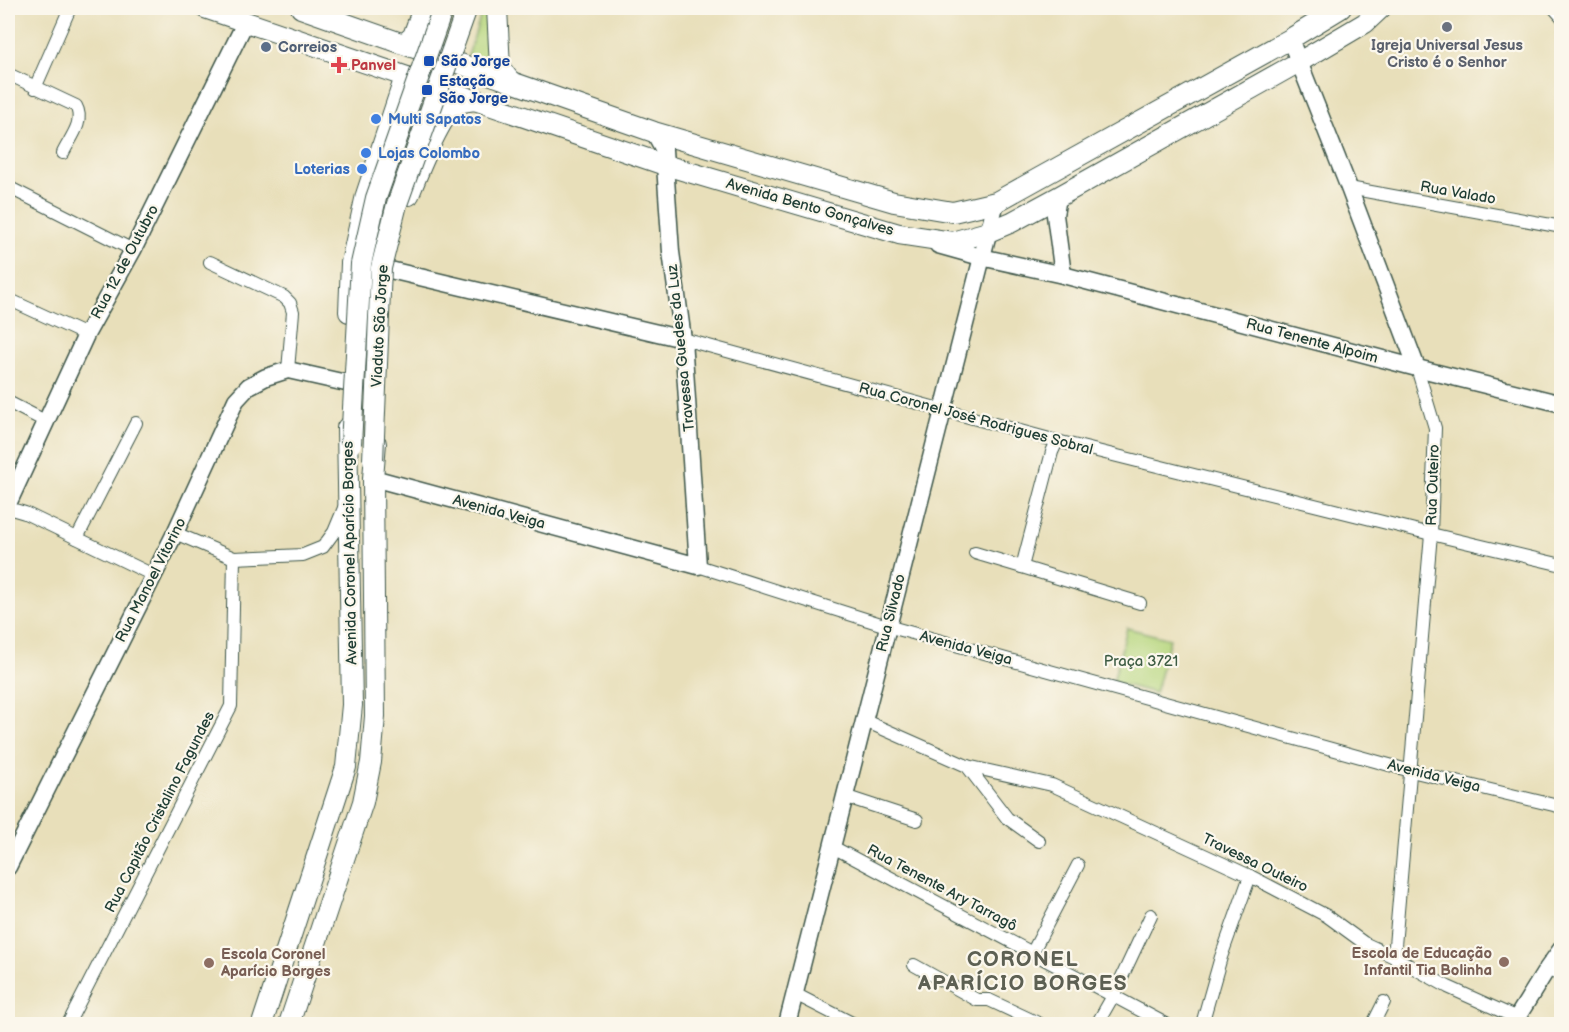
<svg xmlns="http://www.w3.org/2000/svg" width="1569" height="1032" viewBox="0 0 1569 1032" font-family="'Balsamiq Sans',sans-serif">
  <rect width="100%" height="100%" fill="#fbf7ec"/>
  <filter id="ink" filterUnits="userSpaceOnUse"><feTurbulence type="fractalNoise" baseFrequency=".0167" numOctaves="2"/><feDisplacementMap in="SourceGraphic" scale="12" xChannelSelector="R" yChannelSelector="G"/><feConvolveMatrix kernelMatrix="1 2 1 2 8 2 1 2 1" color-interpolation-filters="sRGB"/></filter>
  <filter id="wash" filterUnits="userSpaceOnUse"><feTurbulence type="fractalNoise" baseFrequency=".008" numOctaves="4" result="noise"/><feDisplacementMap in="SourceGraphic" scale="24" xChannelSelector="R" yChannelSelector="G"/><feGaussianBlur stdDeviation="1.35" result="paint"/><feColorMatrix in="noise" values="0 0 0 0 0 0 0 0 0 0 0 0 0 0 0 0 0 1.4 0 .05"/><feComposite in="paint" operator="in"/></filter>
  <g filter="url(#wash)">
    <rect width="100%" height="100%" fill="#e8dfba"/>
    <!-- green -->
    <g fill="#b6d67d" stroke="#6a8a58" stroke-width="1.5">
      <path d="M483 8H488L493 65 468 56Z"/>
      <path d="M1127 628 1170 639 1155 693 1113 682Z"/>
    </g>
  </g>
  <g filter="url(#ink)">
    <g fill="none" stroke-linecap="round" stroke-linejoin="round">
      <!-- minor casing -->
      <g stroke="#3d5548" stroke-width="14">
        <g id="minor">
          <path d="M1554 8 1562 17"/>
          <path d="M8 74 76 106C85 122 70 138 63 153"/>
          <path d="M35 88 70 8"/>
          <path d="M8 187 133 250"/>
          <path d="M1349 188 1562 227"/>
          <path d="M210 262 284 297 290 303 293 312 288 370"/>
          <path d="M8 299 86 335"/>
          <path d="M683 339 1057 441 1431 534 1562 565"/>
          <path d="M8 402 47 422"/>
          <path d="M1057 441 1052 452 1022 567 1140 603"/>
          <path d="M8 508 25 513 153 575"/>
          <path d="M175 533 234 558 303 555 323 547 334 532 344 508"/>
          <path d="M77 538 136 423"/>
          <path d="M975 553 1022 567"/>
          <path d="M698 566 887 626 1411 771 1562 807"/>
          <path d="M863 720 967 766 1007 818 1039 841"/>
          <path d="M967 766 1052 785 1250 876 1327 916 1364 943 1394 957 1448 987 1517 1018"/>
          <path d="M844 796 917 820"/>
          <path d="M831 846 1166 1024"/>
          <path d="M1032 953 1078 865"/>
          <path d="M1394 957 1431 534 1435 428 1417 368"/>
          <path d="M914 965 977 1000H989L1040 1024"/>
          <path d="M1547 969 1562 976"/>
          <path d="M795 994 854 1024"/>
          <path d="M68 1024 231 706 234 558"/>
          <path d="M1097 1024 1113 996 1151 915"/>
          <path d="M1202 1024 1221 957 1250 876"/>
          <path d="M1373 1024 1384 1002"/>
        </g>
      </g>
      <!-- tertiary casing -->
      <g stroke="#3d5548" stroke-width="19">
        <g id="tertiary">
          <path d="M1290 39 1349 188 1417 368"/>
          <path d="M1058 197 1055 215 1063 275"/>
          <path d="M938 245 981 257 1063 275 1417 368 1562 404"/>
          <path d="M390 270 683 339"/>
          <path d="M373 478 698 566 683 339 671 252 664 150 654 132"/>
          <path d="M8 504 86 335 133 250 246 21"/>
          <path d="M8 867 175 533 236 400 249 386 266 377 288 370 346 383"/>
          <path d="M787 1024 996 202"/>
          <path d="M1513 1024 1547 969 1562 948"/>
        </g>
      </g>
      <!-- primary casing -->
      <g stroke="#3d5548" stroke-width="22">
        <g id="primary">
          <path d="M205 8 665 165 899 234 952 242 988 232 1012 222 1058 197 1299 62 1365 23 1381 8"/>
          <path d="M301 8 654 132 894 202 953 212 996 202 1290 39 1341 8"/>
          <path d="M497 8 500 68 511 82"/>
          <path d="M405 43 413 36 423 8"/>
          <path d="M409 195C417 175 441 113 458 104 463 101 471 101 477 100"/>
          <path d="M349 312 351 263 366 195 405 77"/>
          <path d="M262 1024 346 767 352 705 347 428"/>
          <path d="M289 1024 363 802 371 762 375 716 373 478 376 443"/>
        </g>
      </g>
      <!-- minor -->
      <use href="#minor" stroke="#fff" stroke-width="12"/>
      <!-- tertiary -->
      <use href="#tertiary" stroke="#fff" stroke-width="16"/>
      <!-- primary -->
      <use href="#primary" stroke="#fff" stroke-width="20"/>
      <!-- primary-bridge casing -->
      <g stroke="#3d5548" stroke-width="22" stroke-linecap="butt">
        <g id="primary-bridge">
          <path d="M351 444 361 264 376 198 443 8"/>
          <path d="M373 460 381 268 397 204 467 8"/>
        </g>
      </g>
      <!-- primary-bridge -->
      <use href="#primary-bridge" stroke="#fff" stroke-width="20"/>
    </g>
  </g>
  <!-- markers -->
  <circle fill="#6b7280" stroke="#fbf7ec" stroke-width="2" cx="1447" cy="27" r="6"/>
  <circle fill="#5c6f8a" stroke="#fbf7ec" stroke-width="2" cx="266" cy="47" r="6"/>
  <g fill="#1a4fb4" stroke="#fbf7ec" stroke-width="2">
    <rect x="423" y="55" width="12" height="12" rx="3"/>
    <rect x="421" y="84" width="12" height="12" rx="3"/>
  </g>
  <path fill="#e0444e" stroke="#fbf7ec" stroke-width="2" d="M336 56h6v6h6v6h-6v6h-6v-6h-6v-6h6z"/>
  <g fill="#3f7fe0" stroke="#fbf7ec" stroke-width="2">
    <circle cx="376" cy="119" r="6"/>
    <circle cx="366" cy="153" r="6"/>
    <circle cx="362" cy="169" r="6"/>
  </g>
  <g fill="#8d6e63" stroke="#fbf7ec" stroke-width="2">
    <circle cx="1504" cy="962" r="6"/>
    <circle cx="209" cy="963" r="6"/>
  </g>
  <g text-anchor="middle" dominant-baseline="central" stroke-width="4.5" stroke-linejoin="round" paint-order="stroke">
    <!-- worship labels -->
    <g font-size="15" font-weight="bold" fill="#5b616d" stroke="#fbf7ec">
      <text x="1447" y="45">Igreja Universal Jesus<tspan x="1447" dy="17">Cristo é o Senhor</tspan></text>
    </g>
    <!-- service labels -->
    <g font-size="15" font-weight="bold" fill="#4e5e75" stroke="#fbf7ec" text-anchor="start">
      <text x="278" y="47">Correios</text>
    </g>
    <!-- transit labels -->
    <g font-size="15" font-weight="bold" fill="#164399" stroke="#fbf7ec" text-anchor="start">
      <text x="441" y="61">São Jorge</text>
      <text x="439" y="81">Estação<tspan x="439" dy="17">São Jorge</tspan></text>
    </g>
    <!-- health labels -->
    <g font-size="15" font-weight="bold" fill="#be3a42" stroke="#fbf7ec" text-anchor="start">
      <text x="351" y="65">Panvel</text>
    </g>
    <!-- shop labels -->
    <g font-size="15" font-weight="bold" fill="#366cbe" stroke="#fbf7ec" text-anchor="start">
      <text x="388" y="119">Multi Sapatos</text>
      <text x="378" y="153">Lojas Colombo</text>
      <text x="350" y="169" text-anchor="end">Loterias</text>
    </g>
    <!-- street labels -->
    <g font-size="15" fill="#1f3d34" stroke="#fbf7ec">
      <text transform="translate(1458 193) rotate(10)">Rua Valado</text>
      <text transform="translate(810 207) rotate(16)">Avenida Bento Gonçalves</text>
      <text transform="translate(125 262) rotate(-62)">Rua 12 de Outubro</text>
      <text transform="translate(380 326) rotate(-87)">Viaduto São Jorge</text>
      <text transform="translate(1312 341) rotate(15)">Rua Tenente Alpoim</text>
      <text transform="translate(681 348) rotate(-96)">Travessa Guedes da Luz</text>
      <text transform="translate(976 419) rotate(15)">Rua Coronel José Rodrigues Sobral</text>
      <text transform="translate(1433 485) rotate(-88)">Rua Outeiro</text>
      <text transform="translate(499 512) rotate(15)">Avenida Veiga</text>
      <text transform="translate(350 553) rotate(-91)">Avenida Coronel Aparício Borges</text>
      <text transform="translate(151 580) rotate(-63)">Rua Manoel Vitorino</text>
      <text transform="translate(891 613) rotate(-76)">Rua Silvado</text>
      <text transform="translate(966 648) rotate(15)">Avenida Veiga</text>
      <text transform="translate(1434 776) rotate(14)">Avenida Veiga</text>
      <text transform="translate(160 812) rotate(-63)">Rua Capitão Cristalino Fagundes</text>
      <text transform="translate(1255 863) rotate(26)">Travessa Outeiro</text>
      <text transform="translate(942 888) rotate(28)">Rua Tenente Ary Tarragô</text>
    </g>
    <!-- park labels -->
    <g font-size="15" fill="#3d5c43" stroke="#fbf7ec">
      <text x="1141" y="661">Praça 3721</text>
    </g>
    <!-- education labels -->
    <g font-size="15" font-weight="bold" fill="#785e54" stroke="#fbf7ec" text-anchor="end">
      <text x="1492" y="953">Escola de Educação<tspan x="1492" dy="17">Infantil Tia Bolinha</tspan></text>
      <text x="221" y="954" text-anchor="start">Escola Coronel<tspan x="221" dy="17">Aparício Borges</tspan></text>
    </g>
    <!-- district labels -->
    <g font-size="21" font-weight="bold" letter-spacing="1.5" fill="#5d6053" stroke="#fbf7ec">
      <text x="1023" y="959">CORONEL<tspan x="1023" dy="24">APARÍCIO BORGES</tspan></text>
    </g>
  </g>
  <!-- margin -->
  <rect width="1569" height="1032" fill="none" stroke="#fbf7ec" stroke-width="30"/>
</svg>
